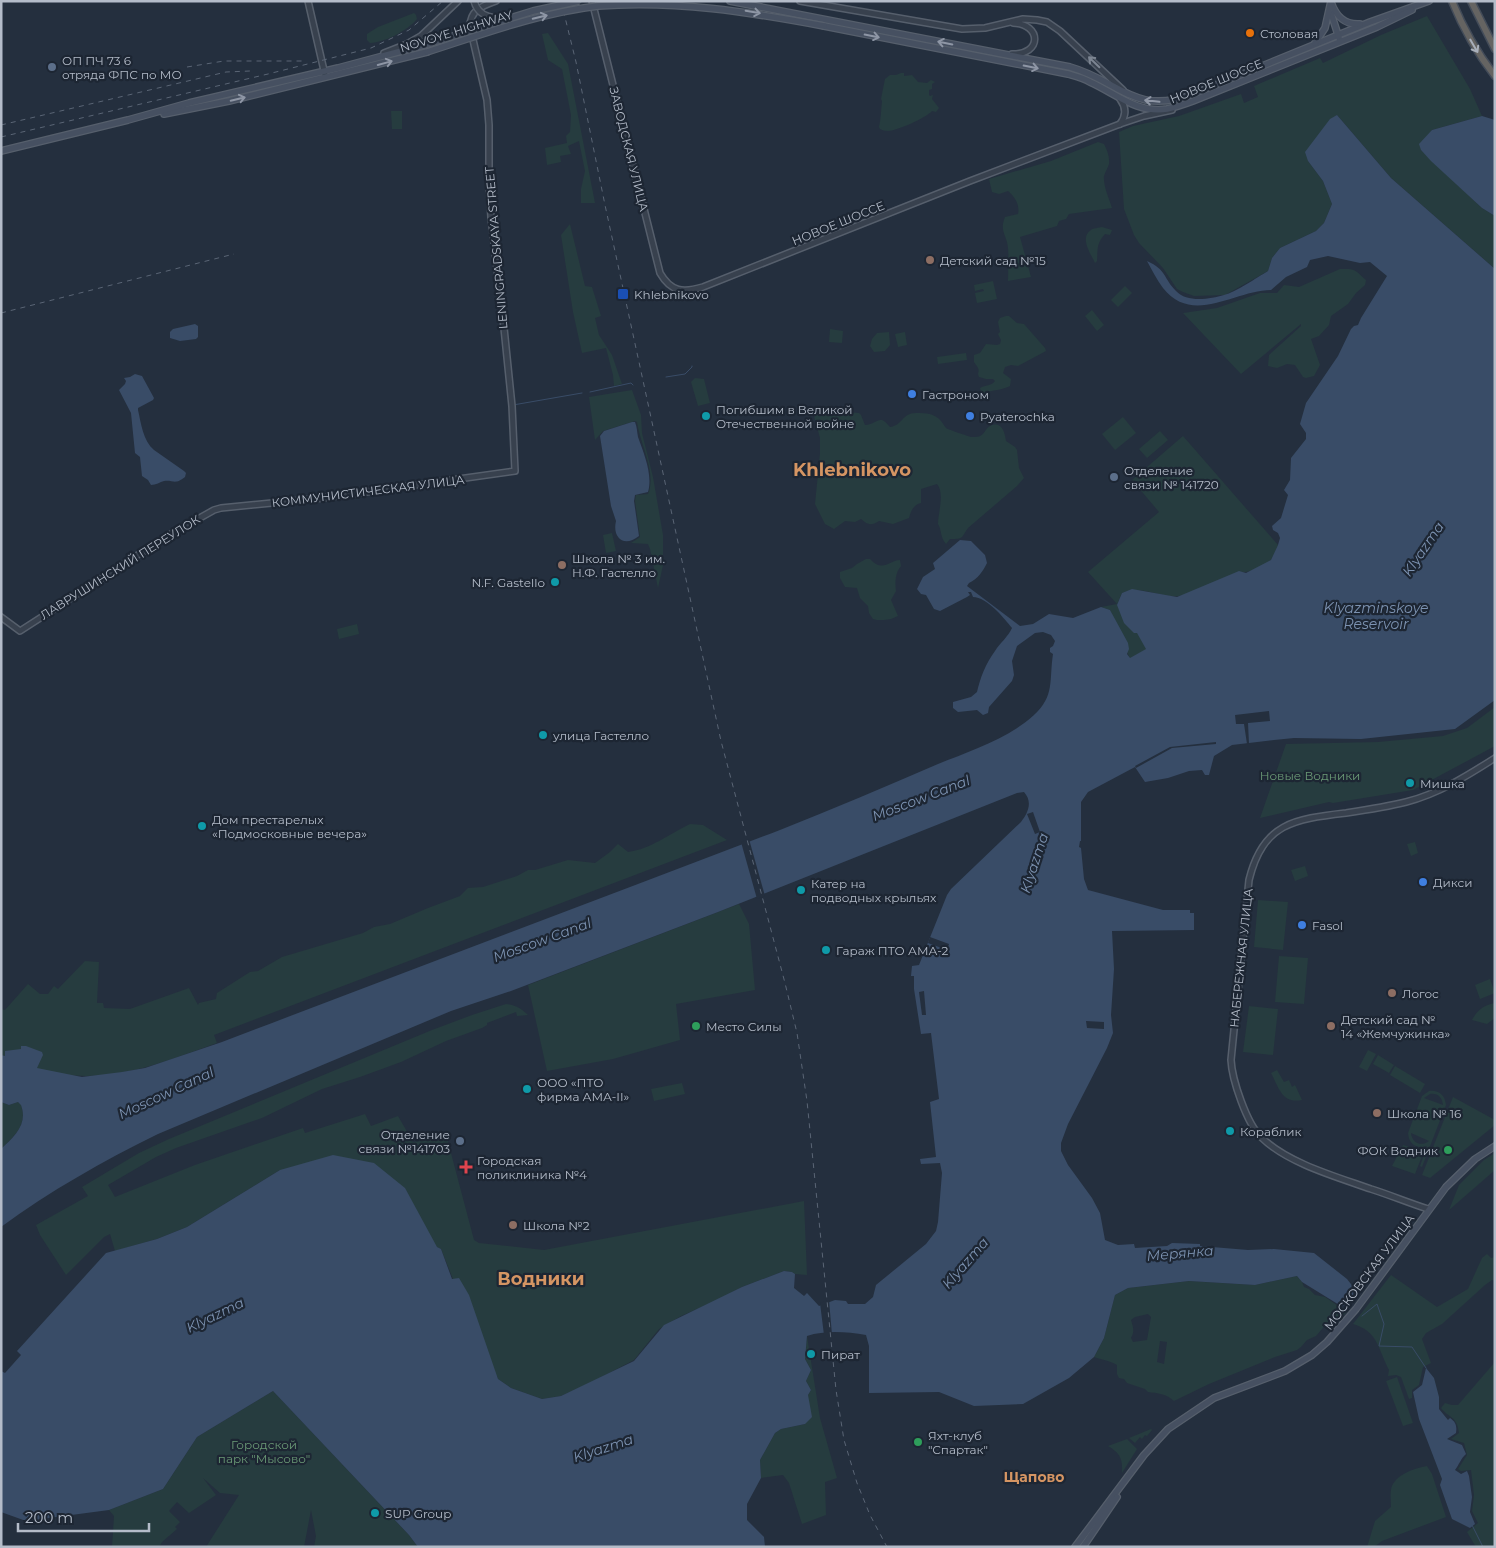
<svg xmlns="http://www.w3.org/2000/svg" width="1496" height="1548" viewBox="0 0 1496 1548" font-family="Montserrat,sans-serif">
  <rect width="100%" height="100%" fill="#242f3e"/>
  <!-- green -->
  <g fill="#263c3f" fill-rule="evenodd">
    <path d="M414 13 416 15 417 19C407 31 385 42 370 43L367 40V34L378 27Z"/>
    <path d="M1427 16 1470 89 1482 116 1432 130 1421 150 1482 208 1495 216V269L1391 178 1337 115 1308 161 1323 181 1332 204 1324 223 1316 231 1280 248 1272 258 1268 271 1225 295 1194 296 1183 292 1177 289 1163 268 1139 243 1134 235 1124 209 1119 132 1133 126 1179 116 1241 94 1244 103 1258 97 1254 86 1320 58 1323 63 1381 35Z"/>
    <path d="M548 33 568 64 595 203H581V189L585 171 579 141 568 146 571 154 560 156 561 162 547 165 545 148 567 143 566 136 570 132 571 115 562 69 548 60 542 34Z"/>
    <path d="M901 73H904V76L912 75 918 82 927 83 931 80 935 82 932 84V89L929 90V95L930 96 933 95 932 99 939 108 936 112 932 111C926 118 896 131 888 131 885 131 882 130 880 129L879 127C881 118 881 110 882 101L881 99 885 79 890 75H896Z"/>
    <path d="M391 111H402V129H392Z"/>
    <path d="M1098 142 1104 144C1107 150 1110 157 1109 164 1108 168 1105 172 1104 176 1103 186 1109 198 1112 208L1069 214 1066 219 1059 221 1057 226 1020 237 1031 277 1008 281C1008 270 1009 259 1008 248 1007 235 999 231 1005 217L1018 214C1020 205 1015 197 1008 191L999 194 992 192 989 179 1051 161Z"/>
    <path d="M570 224 585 286 592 287 601 316 595 318 599 335 612 355 622 384 614 386 613 375 606 348 582 353 573 312 561 235Z"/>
    <path d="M1102 227 1112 230 1110 235 1105 234C1096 244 1098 249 1097 261L1095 263C1091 254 1079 238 1091 230 1093 228 1099 228 1102 227Z"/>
    <path d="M1340 269C1345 269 1353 268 1357 272 1360 274 1362 277 1366 280L1365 285 1356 293 1348 304 1331 316 1329 325 1319 336 1311 339 1320 365 1314 376 1306 378 1303 377 1295 365 1287 364 1277 368 1268 366 1269 355 1301 326V324L1241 374 1183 313 1217 308 1260 293H1277L1284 285 1299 287Z"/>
    <path d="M993 281 997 299 977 303 975 293 984 291 983 289 975 291 974 285Z"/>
    <path d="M1125 286 1132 293 1118 307 1111 300Z"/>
    <path d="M1092 310 1104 325 1097 331 1085 316Z"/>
    <path d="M1006 316H1009L1017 323 1024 324 1045 348 1046 351 1018 366 1011 365 1005 367 1003 373 1011 379 1010 386C1003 390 992 390 984 393L981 392 980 388C985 385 992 386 995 381L993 379H986L979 377 978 374C980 368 977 367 974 362V355L980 353 986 344 997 345 1000 344 1001 340 998 334 1000 332 998 322 1000 318Z"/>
    <path d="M830 329 843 331 842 343 829 342Z"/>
    <path d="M889 332 890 345 885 351 874 352 870 346 872 339 877 333Z"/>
    <path d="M905 332 907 345 898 347 895 334Z"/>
    <path d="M966 353 967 360 938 364 937 357Z"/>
    <path d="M695 378 704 379 710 403 698 406 691 382Z"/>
    <path d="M632 390 641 415 642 433 653 477 663 535V565L658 588 650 549 648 544 631 543 640 537 635 501 636 495 648 494C657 473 640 444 637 422L635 421 603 431 595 440 589 397Z"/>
    <path d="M818 406 828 407 838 411 859 413 861 415 865 425C878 424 879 413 890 427 902 426 902 413 916 413 926 413 934 413 941 421 943 423 944 426 946 428 949 430 968 436 971 437 986 438 983 430 990 426 1002 420 1005 433 1006 441L1015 447 1017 450 1019 468 1024 478 1017 486 968 528C961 538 964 539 950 539L946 544C940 537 942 531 938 524 938 513 945 493 937 484L921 489V503C913 505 911 511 909 518L893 524 879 521C871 526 868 525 861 519L855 522 845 521 834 529 825 524 815 504 820 453V438L812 409Z"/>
    <path d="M1123 417 1136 433 1115 450 1102 434Z"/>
    <path d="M1160 431 1168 440 1147 458 1139 449Z"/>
    <path d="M1183 436 1278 545C1276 550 1274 557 1270 561 1264 567 1247 574 1239 572L1184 595C1162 601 1146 584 1122 593L1117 605 1137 632 1147 649 1130 659 1110 610 1101 607 1117 604 1088 572 1159 512 1132 480Z"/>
    <path d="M612 533 616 551 606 553 603 535Z"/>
    <path d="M866 559H870C872 561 874 563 876 564 885 569 892 560 900 560L901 566C895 573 895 582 896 591L891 600 898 616 891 619 884 620H877L873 619 869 613 868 606 860 598 857 588 845 587 840 578V572L852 568 857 564Z"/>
    <path d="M357 624 359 634 339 639 337 629Z"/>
    <path d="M1495 707V746L1413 790 1333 803 1329 802 1260 818 1286 744 1378 742 1443 736 1467 728Z"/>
    <path d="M690 824 703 825 727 840 214 1035 217 1043C158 1064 105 1087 41 1070 28 1067 14 1060 1 1055V1009L5 1010 28 984 40 994H48L54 986 58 989 85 961 99 962 97 1003H103L104 1008 130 1009 189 988 198 1005 199 1003 216 999 217 993 250 972 258 971 282 957 363 933 374 927 390 924 428 908 460 896 468 888 483 887 517 876 528 870H535L568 860 595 863 610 852 618 844 628 852C651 849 669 834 690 824Z"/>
    <path d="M1415 842 1418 853 1411 856 1407 844Z"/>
    <path d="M1305 866 1308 876 1295 881 1291 870Z"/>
    <path d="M1258 900 1288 902 1283 950 1254 947Z"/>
    <path d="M739 904 749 924 755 990 676 1004 680 1040 613 1059 547 1071 528 985Z"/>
    <path d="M1279 956 1308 958 1304 1004 1275 1002Z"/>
    <path d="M1490 979 1495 993 1480 999 1475 985Z"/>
    <path d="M1495 1003V1018L1487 1024 1472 1020C1477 1010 1484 1005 1495 1003Z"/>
    <path d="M506 1004C516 1005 522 1009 528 1015L517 1016 516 1012 487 1023V1025L482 1028 446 1041 401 1062 360 1077 322 1089 262 1118 176 1148 156 1157 108 1185 115 1197 195 1165 303 1128 305 1133 365 1114 371 1126 398 1116 413 1142 447 1138 474 1240 479 1243 544 1250 804 1201 807 1275 795 1274 792 1272 784 1271 742 1287 711 1303 681 1316 659 1329 634 1360 586 1385 561 1396 542 1399 511 1388 498 1379 453 1279 441 1249 280 1170 187 1227 157 1239 115 1251 110 1234 104 1237 66 1275 40 1235 36 1225 88 1196 82 1187 139 1153 169 1139 432 1030 472 1015Z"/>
    <path d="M1249 1006 1278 1009 1273 1055 1243 1052Z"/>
    <path d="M1368 1050 1376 1054 1367 1071 1359 1067Z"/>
    <path d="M1378 1055 1394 1065 1389 1073 1373 1064Z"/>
    <path d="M1395 1066 1425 1084 1420 1093 1390 1075Z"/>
    <path d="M1277 1070 1284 1082 1289 1080 1292 1087 1295 1085 1302 1100C1282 1104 1279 1088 1271 1073Z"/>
    <path d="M682 1083 685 1094 654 1101 651 1089Z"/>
    <path d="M1429 1091C1439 1090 1445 1095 1446 1105L1422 1167 1420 1166 1427 1146C1417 1149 1409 1145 1408 1133L1422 1096ZM1430 1094C1438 1093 1442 1097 1443 1105L1424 1098ZM1411 1133 1429 1141C1421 1147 1412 1143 1411 1133Z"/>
    <path d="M1453 1097 1495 1120V1125L1430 1178 1422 1175Z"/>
    <path d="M1 1102 9 1105 18 1102 21 1104C28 1124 15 1136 1 1149Z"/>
    <path d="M1403 1145 1424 1151 1415 1174 1392 1166Z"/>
    <path d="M1495 1153V1170L1449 1210 1459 1185 1484 1160Z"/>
    <path d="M1495 1246V1281L1492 1280 1485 1285 1442 1324 1426 1333 1422 1339 1431 1363 1423 1367 1419 1385 1412 1390V1398L1409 1399 1401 1377 1396 1375 1388 1376 1389 1370C1378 1349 1378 1331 1353 1324L1391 1275 1437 1307 1468 1289 1482 1258 1487 1254 1491 1258 1495 1257Z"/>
    <path d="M1297 1276 1302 1282 1304 1287 1309 1289 1315 1295 1325 1297 1341 1308H1345L1347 1312 1337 1321 1332 1320 1328 1322 1316 1336 1307 1340 1301 1347 1297 1350 1275 1357 1209 1384 1174 1401C1167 1394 1157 1393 1148 1392L1145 1389 1127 1383 1124 1379 1119 1378 1117 1374V1365C1108 1360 1102 1360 1094 1357L1104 1338 1115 1295 1128 1288 1189 1281 1255 1285ZM1148 1314 1151 1317 1147 1340 1133 1342 1131 1338C1135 1331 1133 1327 1131 1320L1135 1317ZM1160 1341 1167 1342 1164 1364 1157 1362Z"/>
    <path d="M807 1336 820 1418 837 1478 825 1482 826 1515 802 1524 789 1483 783 1475 761 1478 760 1460 775 1433 781 1429 805 1424 808 1395 811 1390 806 1381 811 1370 805 1359Z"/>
    <path d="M1495 1362V1547H1476L1467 1532 1478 1523 1472 1511 1474 1495 1471 1470 1461 1471 1458 1469 1467 1455 1464 1443 1451 1439 1459 1433C1457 1416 1450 1419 1441 1408L1445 1403 1452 1405H1458Z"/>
    <path d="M1397 1377 1413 1423 1403 1426 1386 1381Z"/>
    <path d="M273 1391 409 1535 418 1547H314L316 1536 311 1510 304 1547H206L239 1495 220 1493 203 1478 216 1495 189 1513 177 1502 169 1511 180 1522 175 1527 177 1529 162 1542 159 1547H112L114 1516 109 1510 163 1489 197 1437Z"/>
    <path d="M1151 1429 1152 1430 1147 1436 1145 1435 1142 1439 1140 1437 1135 1443 1129 1438Z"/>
    <path d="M1127 1439 1137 1449 1122 1473C1123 1459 1120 1453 1108 1446Z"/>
    <path d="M1427 1466 1432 1474 1446 1517 1382 1541 1374 1547H1367L1375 1521 1391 1507C1391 1501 1390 1495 1391 1490 1393 1475 1415 1468 1427 1466Z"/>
  </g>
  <!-- water -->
  <g fill="#394c67">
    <path d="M1337 115 1391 178 1495 269V700L1455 729 1361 739 1294 738 1274 740 1232 745 1214 756 1209 775H1205L1202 770 1189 771 1168 778 1145 782 1135 767 1088 792 1081 802V841H1080L1079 847 1081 848 1084 879 1088 890 1163 910H1190V913H1194V930L1112 931 1114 969 1111 1015 1113 1033 1107 1048 1068 1124 1061 1143V1151L1068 1165 1092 1198 1100 1213 1105 1240 1118 1245 1134 1244 1135 1248 1167 1246 1172 1243 1200 1244V1246L1248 1250 1274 1249 1314 1253 1347 1279 1354 1288 1353 1295 1348 1305 1341 1306 1302 1282 1297 1276 1255 1285 1189 1281 1128 1288 1115 1295 1104 1338 1094 1357 1069 1378 1023 1404 974 1406 939 1392 869 1393V1346L866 1335C847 1332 826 1330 807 1336L805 1359 811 1370 806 1381 811 1390 808 1395 812 1417 805 1424 781 1429 775 1433 760 1460 761 1478 747 1504V1520L764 1537 765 1547H418L409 1535 273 1391 197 1437 163 1489 109 1510 26 1521 1 1512V1371L5 1373 21 1355 17 1351 106 1253 157 1239 187 1227 280 1170 333 1155 374 1163 405 1188 437 1247 441 1249 452 1279 459 1278 469 1295 498 1379 511 1388 542 1399 561 1396 634 1361 664 1325 742 1287 784 1271 792 1272 795 1274 794 1288 804 1296 807 1293 819 1306 835 1300 846 1301 848 1304H865L873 1297 876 1285 926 1244 936 1231 938 1222 942 1173 940 1163 921 1164 920 1159 936 1157 930 1102 939 1099 931 1033 921 1034 914 989V976H911L912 966 919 965 947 895 951 889 1021 822C1028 813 1033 802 1024 792L1017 793 718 912 511 991 451 1011 158 1134C103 1161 50 1191 1 1227V1149C15 1136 28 1124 21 1105L18 1102 9 1105 1 1102V1055L5 1056V1051L21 1049V1046H26L42 1052 43 1055 37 1068 82 1077 122 1072 145 1068 222 1042C408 971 594 901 780 830 833 809 885 787 938 764 970 751 1008 739 1034 715 1055 696 1049 680 1053 654L1050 652V648L1053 646 1055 641 1051 635 1043 632 1035 633 1017 646 1012 661 1014 675 1012 681 989 707 988 713 983 715 977 710 958 712 953 708V702L971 697 977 692C980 678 986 663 995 651 1000 643 1008 637 1012 628 1004 618 987 597 973 597L971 592H968L970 595 967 597 940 611 934 609 926 595 921 594 917 589 923 577 935 569 933 563 960 540 971 541 985 555 987 563C983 571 978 579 969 583L967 586 1020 626 1033 624 1049 614 1073 618 1101 607 1110 610 1128 643 1129 649 1127 654 1130 658 1146 649 1137 633H1134L1124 623 1117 605 1122 593 1132 589 1177 597 1239 571 1246 573 1271 560 1278 545 1280 538 1278 533 1273 530 1272 526 1281 518 1288 495 1284 490 1290 480 1291 458 1306 439V433L1300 424 1306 403 1338 356 1351 329 1354 326 1358 325 1361 318 1387 276 1370 262 1360 263 1328 256 1310 260 1307 267 1286 277 1271 290C1235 290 1193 326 1163 288 1157 280 1152 270 1147 261 1167 270 1163 278 1176 291 1187 303 1210 299 1224 295 1236 292 1256 278 1268 271L1272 258 1280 248 1316 231 1324 223 1332 204 1323 181 1308 161 1305 152 1330 119Z"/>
    <path d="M1482 116 1495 120V216L1482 208 1431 161 1421 150 1419 144 1432 130Z"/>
    <path d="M195 324 198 326V337L196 339 180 341 170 338V332L173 329Z"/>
    <path d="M135 374 142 376 154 398 153 400 138 408V410C141 423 143 441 154 450L184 471 186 473 185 477C175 485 174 480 164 481 160 482 156 485 151 485L148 480 142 476 140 457 135 453 131 413 119 390 125 384 126 381 124 378 130 377Z"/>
    <path d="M632 422H635C637 427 637 432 638 437 644 454 653 475 648 492L635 495 634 501 639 536C624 548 612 538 616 521L611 506 600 436 604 431Z"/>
    <path d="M1426 1368 1434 1378 1439 1397V1409L1448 1420 1450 1418C1456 1422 1457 1426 1456 1433L1447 1439 1462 1445 1466 1454C1461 1458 1459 1465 1455 1470L1461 1474 1467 1471 1469 1476 1472 1497 1470 1512 1475 1524 1470 1528 1452 1519 1440 1485 1442 1479 1419 1419 1413 1392 1422 1385Z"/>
  </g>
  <!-- pier -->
  <g fill="#242f3e">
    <path d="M1269 711 1270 721 1248 723 1249 744H1247L1244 724H1236L1235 715Z"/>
    <path d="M1216 742V744L1172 748 1136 768 1135 766 1170 747Z"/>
    <path d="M1033 812 1040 832 1035 834 1027 814Z"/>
    <path d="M749 839 765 896 757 899 741 842Z"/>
    <path d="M930 937 949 944 947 950 928 943Z"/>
    <path d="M924 991 926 1015H922L919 992Z"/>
    <path d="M1086 1021 1104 1022V1029L1087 1028Z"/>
    <path d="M829 1300 832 1335H824L820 1303Z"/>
  </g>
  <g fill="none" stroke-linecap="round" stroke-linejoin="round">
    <!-- stream -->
    <g stroke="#394c67" stroke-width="1">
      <path d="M666 377 685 374 692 367V366"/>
      <path d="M590 392 631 383 633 385"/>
      <path d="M513 405 582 393"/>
      <path d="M1362 1316 1377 1304 1384 1324 1379 1346 1412 1347 1426 1368"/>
      <path d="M1472 1525 1483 1547"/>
    </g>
    <!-- tertiary casing -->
    <g stroke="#565f6c" stroke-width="8">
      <g id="tertiary">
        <path d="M308 1 325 75"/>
        <path d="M592 1 660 273C671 292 683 293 703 287L970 181 1120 124 1144 116 1172 110"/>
        <path d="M800 1 962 29 985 28 1023 19 1037 20 1047 22 1060 31 1123 90"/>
        <path d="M384 53 407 44 421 36 458 1"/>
        <path d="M1012 54C1042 55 1042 24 1013 23"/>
        <path d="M1120 99C1126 107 1127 115 1120 124"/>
        <path d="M1 617 20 631 164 538 214 510 221 508 323 498 515 471 512 406 504 328 491 217 489 183V125L487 100 470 27C470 10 482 6 496 1"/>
        <path d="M1428 1209C1409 1203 1390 1195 1371 1189 1337 1177 1287 1163 1261 1137 1247 1124 1232 1080 1231 1060L1249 880C1263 823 1294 819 1346 813 1366 810 1386 807 1406 802 1438 794 1467 776 1495 758"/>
      </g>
    </g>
    <!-- secondary casing -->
    <g stroke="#565f6c" stroke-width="8">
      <g id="secondary">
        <path d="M730 1 1070 67C1120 81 1133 115 1191 95L1370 22 1429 1"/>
        <path d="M1331 2C1336 16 1344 25 1360 24"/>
        <path d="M1331 13 1339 38"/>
        <path d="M824 26 1068 74C1075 76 1083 78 1090 82 1115 93 1137 114 1167 109 1176 107 1185 104 1193 101L1377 27 1412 10"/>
        <path d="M1315 43 1325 28 1331 1"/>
        <path d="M164 114 229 101 427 52"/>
        <path d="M1 151 128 120 189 103 338 68 424 45"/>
        <path d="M1075 1547 1144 1455 1168 1429 1214 1398 1285 1371 1312 1355 1327 1342 1356 1309 1446 1187 1475 1159 1495 1146"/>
        <path d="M1083 1547 1117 1497"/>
      </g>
    </g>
    <!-- trunk casing -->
    <g stroke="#434c59" stroke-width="9">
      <g id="trunk">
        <path d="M1452 1C1463 28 1477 53 1495 76"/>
        <path d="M1471 1 1495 49"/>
      </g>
    </g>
    <!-- tertiary -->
    <use href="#tertiary" stroke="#38414e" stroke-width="5"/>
    <!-- secondary -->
    <use href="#secondary" stroke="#465061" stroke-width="5.5"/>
    <!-- trunk -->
    <use href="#trunk" stroke="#656462" stroke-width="6"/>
    <!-- rail -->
    <g stroke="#5a6575" stroke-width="1" stroke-dasharray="5 5" stroke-linecap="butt">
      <path d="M561 1 576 62 605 205 721 741 785 983 797 1033 807 1101 836 1390 844 1440 857 1483 870 1515 887 1547"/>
      <path d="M187 67 224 61H302"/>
      <path d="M1 125 226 72 250 71"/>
      <path d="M1 137 268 74 371 48 409 30 443 1"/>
      <path d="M1 313 234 254"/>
    </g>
    <!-- tertiary-bridge casing -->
    <g stroke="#565f6c" stroke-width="8" stroke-linecap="butt">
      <path id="tertiary-bridge" d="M474 1C479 19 495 19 510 16"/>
    </g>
    <!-- secondary-bridge casing -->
    <g stroke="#565f6c" stroke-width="8" stroke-linecap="butt">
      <g id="secondary-bridge">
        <path d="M424 45 533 11 579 1"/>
        <path d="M427 52C483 34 539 13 598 6 675 0 749 12 824 26"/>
      </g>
    </g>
    <!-- tertiary-bridge -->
    <use href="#tertiary-bridge" stroke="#38414e" stroke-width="5"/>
    <!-- secondary-bridge -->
    <use href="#secondary-bridge" stroke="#465061" stroke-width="5.5"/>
  </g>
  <!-- one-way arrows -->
  <defs><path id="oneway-shaft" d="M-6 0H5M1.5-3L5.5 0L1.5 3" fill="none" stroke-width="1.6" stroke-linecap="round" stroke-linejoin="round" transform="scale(1.25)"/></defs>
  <g stroke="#8e96a5">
    <use href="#oneway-shaft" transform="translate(753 12) rotate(10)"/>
    <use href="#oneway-shaft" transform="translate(540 17) rotate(-14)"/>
    <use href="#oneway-shaft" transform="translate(872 36) rotate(11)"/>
    <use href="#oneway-shaft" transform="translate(945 43) rotate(-169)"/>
    <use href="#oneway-shaft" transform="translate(385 63) rotate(-15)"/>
    <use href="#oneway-shaft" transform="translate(1031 67) rotate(11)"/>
    <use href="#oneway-shaft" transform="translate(238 99) rotate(-14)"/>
    <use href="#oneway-shaft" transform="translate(1152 101) rotate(-174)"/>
  </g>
  <use stroke="#a8afba" href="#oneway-shaft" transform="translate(1474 46) rotate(60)"/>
  <use stroke="#7c8592" href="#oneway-shaft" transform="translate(1094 62) rotate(-136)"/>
  <!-- markers -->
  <circle fill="#e8710a" stroke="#1d2633" stroke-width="2" cx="1250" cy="33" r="5"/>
  <g fill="#5c6f8a" stroke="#1d2633" stroke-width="2">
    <circle cx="52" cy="67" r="5"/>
    <circle cx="1114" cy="477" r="5"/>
    <circle cx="460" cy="1141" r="5"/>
  </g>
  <g fill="#8d6e63" stroke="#1d2633" stroke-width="2">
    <circle cx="930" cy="260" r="5"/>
    <circle cx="562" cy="565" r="5"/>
    <circle cx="1392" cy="993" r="5"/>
    <circle cx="1331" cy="1026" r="5"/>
    <circle cx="1377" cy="1113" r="5"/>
    <circle cx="513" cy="1225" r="5"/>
  </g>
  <rect fill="#1a4fb4" stroke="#1d2633" stroke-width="2" x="617" y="288" width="12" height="12" rx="2.5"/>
  <g fill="#3f7fe0" stroke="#1d2633" stroke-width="2">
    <circle cx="912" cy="394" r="5"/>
    <circle cx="970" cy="416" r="5"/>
    <circle cx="1423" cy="882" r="5"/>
    <circle cx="1302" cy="925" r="5"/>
  </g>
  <g fill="#0f9aa8" stroke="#1d2633" stroke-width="2">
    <circle cx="706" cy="416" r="5"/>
    <circle cx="555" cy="582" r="5"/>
    <circle cx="543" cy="735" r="5"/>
    <circle cx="1410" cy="783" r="5"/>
    <circle cx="202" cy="826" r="5"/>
    <circle cx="801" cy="890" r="5"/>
    <circle cx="826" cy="950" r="5"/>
    <circle cx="527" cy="1089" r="5"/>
    <circle cx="1230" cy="1131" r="5"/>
    <circle cx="811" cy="1354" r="5"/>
    <circle cx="375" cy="1513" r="5"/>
  </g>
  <g fill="#2e9e5b" stroke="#1d2633" stroke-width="2">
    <circle cx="696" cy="1026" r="5"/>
    <circle cx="1448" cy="1150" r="5"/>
    <circle cx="918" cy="1442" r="5"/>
  </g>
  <path fill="#e0444e" stroke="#1d2633" stroke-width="2" d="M463.5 1159.5h5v5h5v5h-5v5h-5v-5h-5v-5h5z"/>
  <g text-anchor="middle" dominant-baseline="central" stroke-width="4.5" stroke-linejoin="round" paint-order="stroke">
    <!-- street labels -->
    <g font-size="12" fill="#b4bcc9" stroke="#1d2633">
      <text transform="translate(456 31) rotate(-17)">NOVOYE HIGHWAY</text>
      <text transform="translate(1216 81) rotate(-22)">НОВОЕ ШОССЕ</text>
      <text transform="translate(629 149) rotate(76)">ЗАВОДСКАЯ УЛИЦА</text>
      <text transform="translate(838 223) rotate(-22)">НОВОЕ ШОССЕ</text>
      <text transform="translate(496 248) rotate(-95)">LENINGRADSKAYA STREET</text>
      <text transform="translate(368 491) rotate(-7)">КОММУНИСТИЧЕСКАЯ УЛИЦА</text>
      <text transform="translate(120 567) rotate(-32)">ЛАВРУШИНСКИЙ ПЕРЕУЛОК</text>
      <text transform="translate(1241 958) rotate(-84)">НАБЕРЕЖНАЯ УЛИЦА</text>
      <text transform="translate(1369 1272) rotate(-53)">МОСКОВСКАЯ УЛИЦА</text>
    </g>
    <!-- poi labels -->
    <g font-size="12" fill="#b4bcc9" stroke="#1d2633" text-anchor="start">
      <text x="1260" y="33">Столовая</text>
      <text x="62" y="60">ОП ПЧ 73 6<tspan x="62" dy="14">отряда ФПС по МО</tspan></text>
      <text x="940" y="260">Детский сад №15</text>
      <text x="634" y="294">Khlebnikovo</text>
      <text x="922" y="394">Гастроном</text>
      <text x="716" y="409">Погибшим в Великой<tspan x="716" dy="14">Отечественной войне</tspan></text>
      <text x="980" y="416">Pyaterochka</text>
      <text x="1124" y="470">Отделение<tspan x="1124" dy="14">связи № 141720</tspan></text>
      <text x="572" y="558">Школа № 3 им.<tspan x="572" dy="14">Н.Ф. Гастелло</tspan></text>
      <text x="545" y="582" text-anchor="end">N.F. Gastello</text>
      <text x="553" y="735">улица Гастелло</text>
      <text x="1420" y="783">Мишка</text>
      <text x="212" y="819">Дом престарелых<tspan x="212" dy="14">«Подмосковные вечера»</tspan></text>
      <text x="1433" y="882">Дикси</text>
      <text x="811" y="883">Катер на<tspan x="811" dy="14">подводных крыльях</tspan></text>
      <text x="1312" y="925">Fasol</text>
      <text x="836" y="950">Гараж ПТО АМА-2</text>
      <text x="1402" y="993">Логос</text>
      <text x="1341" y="1019">Детский сад №<tspan x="1341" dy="14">14 «Жемчужинка»</tspan></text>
      <text x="706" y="1026">Место Силы</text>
      <text x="537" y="1082">ООО «ПТО<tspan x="537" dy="14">фирма АМА-II»</tspan></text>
      <text x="1387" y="1113">Школа № 16</text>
      <text x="1240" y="1131">Кораблик</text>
      <text x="450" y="1134" text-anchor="end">Отделение<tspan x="450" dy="14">связи №141703</tspan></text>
      <text x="1438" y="1150" text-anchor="end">ФОК Водник</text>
      <text x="477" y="1160">Городская<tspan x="477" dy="14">поликлиника №4</tspan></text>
      <text x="523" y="1225">Школа №2</text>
      <text x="821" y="1354">Пират</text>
      <text x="928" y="1435">Яхт-клуб<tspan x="928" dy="14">"Спартак"</tspan></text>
      <text x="385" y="1513">SUP Group</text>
    </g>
    <!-- park labels -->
    <g font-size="12" fill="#6b9a76" stroke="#1d2633">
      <text x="1310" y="775">Новые Водники</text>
      <text x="264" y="1444">Городской<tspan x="264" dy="14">парк "Мысово"</tspan></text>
    </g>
    <!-- water labels -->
    <g font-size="14" font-style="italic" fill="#7c92b1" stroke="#1d2633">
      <text transform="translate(1423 549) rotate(-56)">Klyazma</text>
      <text x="1376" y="608">Klyazminskoye<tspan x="1376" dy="16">Reservoir</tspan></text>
      <text transform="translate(921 798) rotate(-21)">Moscow Canal</text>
      <text transform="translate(1034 863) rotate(-72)">Klyazma</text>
      <text transform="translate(542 940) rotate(-20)">Moscow Canal</text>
      <text transform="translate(166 1093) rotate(-25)">Moscow Canal</text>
      <text transform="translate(1180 1253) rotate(-5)">Мерянка</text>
      <text transform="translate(965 1263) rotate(-49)">Klyazma</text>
      <text transform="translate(215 1315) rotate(-26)">Klyazma</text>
      <text transform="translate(603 1448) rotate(-18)">Klyazma</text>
    </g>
    <!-- neighbourhood labels -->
    <g font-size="14" font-weight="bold" fill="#d59563" stroke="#1d2633">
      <text x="1034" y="1477">Щапово</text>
    </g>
    <!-- district labels -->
    <g font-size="18" font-weight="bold" fill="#d59563" stroke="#1d2633">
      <text x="852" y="470">Khlebnikovo</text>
      <text x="541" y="1279">Водники</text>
    </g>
  </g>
  <!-- border -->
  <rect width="1496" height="1548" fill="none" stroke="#b4bcc9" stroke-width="5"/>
  <!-- scale -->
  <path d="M18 1523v8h131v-8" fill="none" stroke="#b4bcc9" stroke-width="2.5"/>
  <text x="25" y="1523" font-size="15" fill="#b4bcc9" stroke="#1d2633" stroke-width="4" paint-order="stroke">200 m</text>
</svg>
